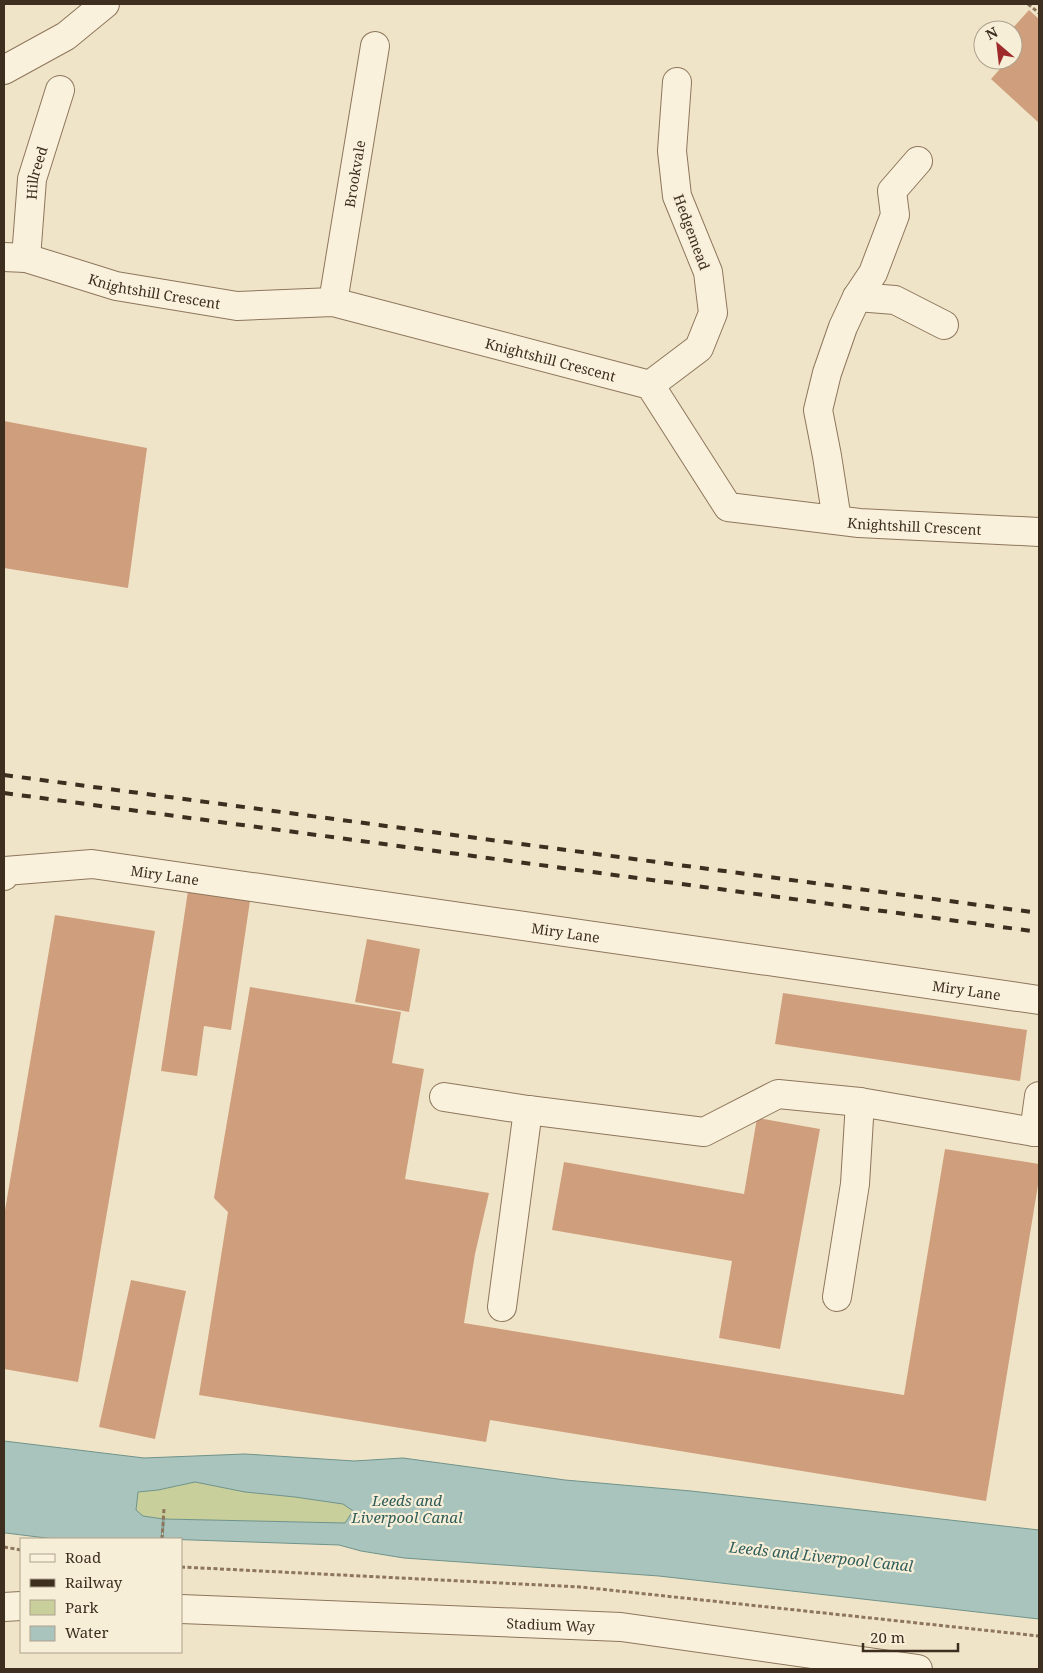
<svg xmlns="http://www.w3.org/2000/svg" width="1043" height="1673" viewBox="0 0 1043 1673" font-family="'Noto Serif',serif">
  <rect width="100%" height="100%" fill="#f0e4c8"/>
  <!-- green -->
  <path fill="#c9cf9b" d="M195 1482 245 1492 295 1497 344 1504 353 1511 345 1523 163 1519 143 1516 136 1510 138 1492 158 1490Z"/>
  <!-- water -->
  <path fill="#a9c4bc" stroke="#6f938a" d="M4 1441 144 1458 245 1454 354 1461 403 1458 565 1480 691 1491 1039 1530V1619L659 1576 404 1558 361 1551 339 1545 163 1539 164 1519 345 1523 353 1511 343 1504 295 1497 245 1492 195 1482 158 1490 138 1492 136 1510 143 1516 163 1519 161 1539H54L6 1533H4Z"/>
  <!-- building -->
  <g fill="#cf9f7d">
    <path d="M1029 10 1039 19V123L991 79 1007 61 1006 60H1013V30H1011Z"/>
    <path d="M4 421 147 448 128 588 4 568Z"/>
    <path d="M189 884 251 894 231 1030 204 1026 197 1076 161 1071Z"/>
    <path d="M55 915 155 931 78 1382 4 1369V1216Z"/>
    <path d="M367 939 420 949 409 1012 355 1002Z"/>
    <path d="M250 987 401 1012 392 1063 424 1069 405 1179 489 1193 475 1254 464 1323 904 1395 945 1149 1039 1164V1179L986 1501 490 1420 486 1442 199 1395 228 1212 214 1198Z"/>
    <path d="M783 993 1027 1030 1020 1081 775 1044Z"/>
    <path d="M757 1118 820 1129 780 1349 719 1338 732 1261 552 1230 564 1162 744 1194Z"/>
    <path d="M131 1280 186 1291 155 1439 99 1427Z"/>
  </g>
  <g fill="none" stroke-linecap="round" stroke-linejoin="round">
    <!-- minor casing -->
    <g stroke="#8d765c" stroke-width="30">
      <g id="minor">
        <path d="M4 70 66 36 105 4"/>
        <path id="s1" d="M4 257 26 258 116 286 237 306 333 302 650 385 728 507 859 523 1039 532"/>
        <path id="s2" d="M26 258 32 179 60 90"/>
        <path d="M857 297 895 300 944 325"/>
        <path id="s3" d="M333 302 375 46"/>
        <path d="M650 385 699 348 713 313 708 272 677 196 672 151 677 82"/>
        <path d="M837 520 827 456 818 410 827 373 843 327 857 297 873 273 895 215 892 191 918 161"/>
        <path id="s4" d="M4 876 5 871 92 864 1039 1000"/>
        <path d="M1039 1096 1034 1132H1039"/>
        <path d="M444 1097 528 1110 704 1132 778 1094 860 1102 1034 1132"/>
        <path d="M837 1297 855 1184 860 1102"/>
        <path d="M502 1307 528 1110"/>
        <path d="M4 1607 21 1606"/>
        <path id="s5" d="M181 1609 621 1627 918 1669"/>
      </g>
    </g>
    <!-- path -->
    <g stroke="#8d765c" stroke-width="3" stroke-dasharray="4 2.5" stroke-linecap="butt">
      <path d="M1028 4 1039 13"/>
      <path d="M162 1539 164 1509"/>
      <path d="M4 1547 21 1550"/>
      <path d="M181 1567 581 1587 1039 1636"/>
    </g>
    <!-- minor -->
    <use href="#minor" stroke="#faf1dc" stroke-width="28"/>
    <!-- rail -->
    <g stroke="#3d2e20" stroke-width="4" stroke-dasharray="9 9" stroke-linecap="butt">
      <path d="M4 775 1039 913"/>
      <path d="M4 793 1039 932"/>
    </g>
  </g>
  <g text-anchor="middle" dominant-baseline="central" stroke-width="4.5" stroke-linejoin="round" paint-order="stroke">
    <!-- street labels -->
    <g font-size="14" fill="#3d2e20" stroke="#f7eed8">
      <text stroke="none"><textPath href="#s2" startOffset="86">Hillreed</textPath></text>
      <text stroke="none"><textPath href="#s3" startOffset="130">Brookvale</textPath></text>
      <text transform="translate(692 232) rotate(70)">Hedgemead</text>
      <text stroke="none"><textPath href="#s1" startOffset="155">Knightshill Crescent</textPath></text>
      <text stroke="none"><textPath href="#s1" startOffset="560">Knightshill Crescent</textPath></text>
      <text stroke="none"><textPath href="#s1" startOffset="995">Knightshill Crescent</textPath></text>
      <text stroke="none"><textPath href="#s4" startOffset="166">Miry Lane</textPath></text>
      <text stroke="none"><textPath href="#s4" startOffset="571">Miry Lane</textPath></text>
      <text stroke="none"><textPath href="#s4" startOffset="976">Miry Lane</textPath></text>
      <text stroke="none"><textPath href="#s5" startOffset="370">Stadium Way</textPath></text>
    </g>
    <!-- water labels -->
    <g font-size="15" font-style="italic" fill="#2f5d5a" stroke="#f7eed8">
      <text x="407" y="1500">Leeds and<tspan x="407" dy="17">Liverpool Canal</tspan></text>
      <text transform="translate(821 1556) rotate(6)">Leeds and Liverpool Canal</text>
    </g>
  </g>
  <!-- border -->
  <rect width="1043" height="1673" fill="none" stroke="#3d2e20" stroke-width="10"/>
  <!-- legend -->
  <rect x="20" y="1538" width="162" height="115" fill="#f7eed8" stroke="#ada18e"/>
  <rect x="30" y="1554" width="25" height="8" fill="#faf1dc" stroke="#ada18e"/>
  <text x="65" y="1563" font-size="15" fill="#3d2e20">Road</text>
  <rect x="30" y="1579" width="25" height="8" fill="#3d2e20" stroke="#ada18e"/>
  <text x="65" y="1588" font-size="15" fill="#3d2e20">Railway</text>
  <rect x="30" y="1600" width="25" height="15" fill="#c9cf9b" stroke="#ada18e"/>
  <text x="65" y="1613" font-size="15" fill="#3d2e20">Park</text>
  <rect x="30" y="1626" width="25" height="15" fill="#a9c4bc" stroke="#ada18e"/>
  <text x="65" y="1638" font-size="15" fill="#3d2e20">Water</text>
  <!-- north arrow -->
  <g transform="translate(998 45) rotate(332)"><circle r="24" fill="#f7eed8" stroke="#ada18e"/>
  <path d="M0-4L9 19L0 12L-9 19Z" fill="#9e2a2b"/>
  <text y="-8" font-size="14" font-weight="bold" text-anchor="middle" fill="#3d2e20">N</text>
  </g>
  <!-- scale -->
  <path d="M863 1643v8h95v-8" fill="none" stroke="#3d2e20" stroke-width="2.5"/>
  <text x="870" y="1643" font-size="15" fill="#3d2e20" stroke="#f7eed8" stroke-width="4" paint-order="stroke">20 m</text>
</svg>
